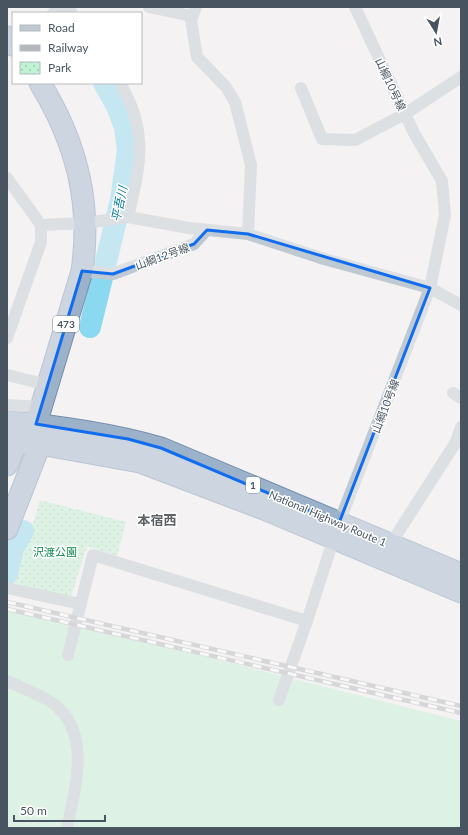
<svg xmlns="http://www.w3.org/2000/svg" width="468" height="835" viewBox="0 0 468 835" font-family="Lato,'Noto Sans JP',sans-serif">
  <defs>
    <pattern id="park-dots" width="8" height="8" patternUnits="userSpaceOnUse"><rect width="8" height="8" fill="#c0f2d4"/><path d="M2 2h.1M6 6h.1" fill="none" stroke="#9ec7af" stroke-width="1.8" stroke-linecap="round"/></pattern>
  </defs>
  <rect width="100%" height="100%" fill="#f4f2f2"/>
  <!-- grass -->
  <path fill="#c0f2d4" d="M7 607 461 721V828H7Z"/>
  <!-- park -->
  <path fill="url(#park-dots)" d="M40 500 126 522 117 556 87 546 70 600 14 586Z"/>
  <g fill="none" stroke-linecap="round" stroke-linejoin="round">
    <!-- river -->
    <g stroke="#8bd9f1" stroke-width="22">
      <path d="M90 327 121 200 128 150 125 127 117 106 104 83"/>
      <path d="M7 574 13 549 23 531"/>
    </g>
    <!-- trunk casing -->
    <g stroke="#738eae" stroke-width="23">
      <g id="trunk">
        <path d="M7 37 13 45"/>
        <path d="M7 422C59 426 111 434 161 448L461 574"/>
        <path d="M7 442 40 444 140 462 264 509 461 592"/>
        <path d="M7 465 16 443 36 424 82 271C92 202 76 142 40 83"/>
        <path d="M7 529 40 444 38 432"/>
      </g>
    </g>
    <!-- minor -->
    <g stroke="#bfc9d1" stroke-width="12">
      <path d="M68 7 72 13"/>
      <path d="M149 7 191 16"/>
      <path d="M196 7 191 20 197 57 226 87 235 102 251 165 248 234"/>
      <path d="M53 13 61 7"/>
      <path d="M120 83C149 132 140 166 128 217"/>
      <path d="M301 88 322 139 355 140 405 114 461 77"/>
      <path d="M7 178 41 225V242L7 338"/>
      <path d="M41 225 86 223 128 217 189 228 248 234 324 259 430 288 461 305"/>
      <path d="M82 271 113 274 194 244 207 230"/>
      <path d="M7 375 48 385"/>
      <path d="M453 393 461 398"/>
      <path d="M7 405 41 407"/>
      <path d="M339 523 430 288 445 215 442 181 414 133 355 7"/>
      <path d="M390 545 456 442 461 427"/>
      <path d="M7 588 80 604"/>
      <path d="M68 655 93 555 307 621"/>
      <path d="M7 681C20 687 43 696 54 704 92 734 75 788 67 828"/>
      <path d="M279 700 307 621 334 538"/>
    </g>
    <!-- trunk -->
    <use href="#trunk" stroke="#9cb2ca" stroke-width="21"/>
    <!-- rail casing -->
    <g stroke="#b4b7bc" stroke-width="4.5">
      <g id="rail">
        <path d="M7 602 461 706"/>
        <path d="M7 609 461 713"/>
      </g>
    </g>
    <!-- rail -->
    <use href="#rail" stroke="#fff" stroke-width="3" stroke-dasharray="9" stroke-linecap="butt"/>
  </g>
  <!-- marked area -->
  <path d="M0 0H468V835H0ZM207 230 248 234 430 288 339 523 161 448 128 439 36 424 82 271 113 274 194 244Z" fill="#f4f2f2" fill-opacity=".55" fill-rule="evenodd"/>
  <path fill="none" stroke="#126dee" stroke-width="3" stroke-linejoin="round" d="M207 230 248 234 430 288 339 523 161 448 128 439 36 424 82 271 113 274 194 244Z"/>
  <g text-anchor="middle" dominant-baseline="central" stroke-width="3" stroke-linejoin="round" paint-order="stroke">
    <!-- shield labels -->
    <g fill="#fff" stroke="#7f8890" stroke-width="1">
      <rect x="53" y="316" width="26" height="16" rx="3"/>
      <rect x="246" y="477" width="14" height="16" rx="3"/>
    </g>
    <g font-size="10" font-weight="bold" fill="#485560">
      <text x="66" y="324">473</text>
      <text x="253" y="485">1</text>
    </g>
    <!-- street labels -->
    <g font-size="11" fill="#485560" stroke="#fff">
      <text transform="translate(391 84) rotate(65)">山綱10号線</text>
      <text transform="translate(162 256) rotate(-20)">山綱12号線</text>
      <text transform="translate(385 406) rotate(-69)">山綱10号線</text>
      <text transform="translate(328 518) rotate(23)">National Highway Route 1</text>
    </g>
    <!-- park labels -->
    <g font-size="11" fill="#138750" stroke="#fff">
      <text x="55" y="551">沢渡公園</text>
    </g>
    <!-- water labels -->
    <g font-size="12" font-style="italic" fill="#087a9d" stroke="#fff">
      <text transform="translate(119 204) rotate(-78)">平吾川</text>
    </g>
    <!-- quarter labels -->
    <g font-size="13" font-weight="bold" fill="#5e6267" stroke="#fff">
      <text x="157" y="520">本宿西</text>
    </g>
  </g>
  <!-- border -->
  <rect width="468" height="835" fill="none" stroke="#485560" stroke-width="16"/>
  <!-- legend -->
  <rect x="12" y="12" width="130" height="72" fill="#ffffff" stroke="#b6bbbf"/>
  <rect x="20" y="25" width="20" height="6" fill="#bfc9d1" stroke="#b6bbbf"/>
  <text x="48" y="32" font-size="12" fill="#485560">Road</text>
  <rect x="20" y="45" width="20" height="6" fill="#b4b7bc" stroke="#b6bbbf"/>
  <text x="48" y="52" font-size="12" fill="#485560">Railway</text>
  <rect x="20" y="62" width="20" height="12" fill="url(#park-dots)" stroke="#b6bbbf"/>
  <text x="48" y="72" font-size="12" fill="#485560">Park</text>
  <!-- north arrow -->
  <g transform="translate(436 32) rotate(169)" stroke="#ffffff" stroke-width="3" paint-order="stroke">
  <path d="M0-3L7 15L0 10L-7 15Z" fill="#485560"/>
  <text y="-6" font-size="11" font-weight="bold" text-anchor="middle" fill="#485560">N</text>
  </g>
  <!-- scale -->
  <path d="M14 815v6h91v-6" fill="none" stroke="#485560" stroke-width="2"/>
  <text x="20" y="815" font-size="12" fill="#485560" stroke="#ffffff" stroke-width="3" paint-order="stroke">50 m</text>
</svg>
